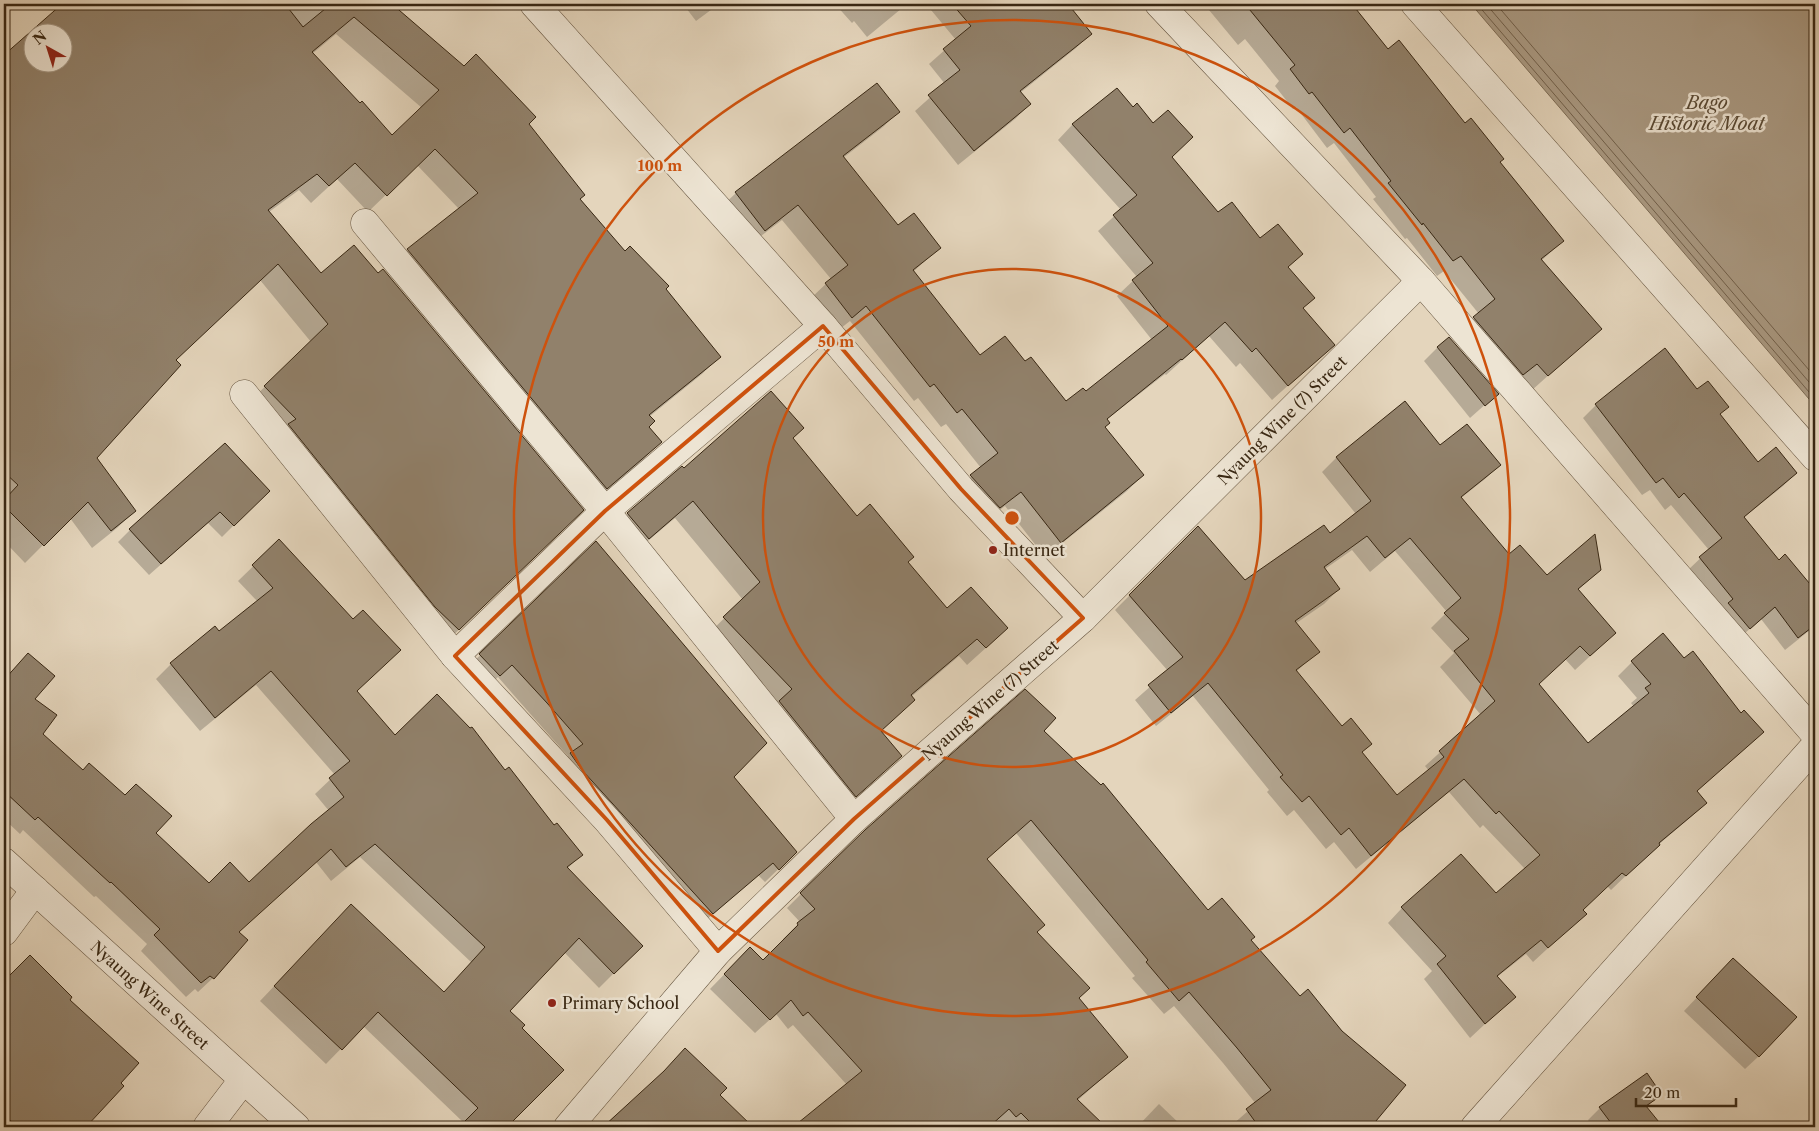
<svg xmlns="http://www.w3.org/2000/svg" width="1819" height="1131" viewBox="0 0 1819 1131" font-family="'Libre Caslon Text',serif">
  <rect width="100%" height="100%" fill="#e4d5bc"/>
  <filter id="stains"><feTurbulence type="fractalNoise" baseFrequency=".004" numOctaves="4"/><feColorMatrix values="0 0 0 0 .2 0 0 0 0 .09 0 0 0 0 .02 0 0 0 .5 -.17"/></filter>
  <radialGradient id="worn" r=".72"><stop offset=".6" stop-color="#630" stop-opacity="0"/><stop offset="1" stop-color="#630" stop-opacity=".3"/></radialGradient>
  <!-- water -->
  <path fill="#aa9a83" stroke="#7c6c56" d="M1471 4H1815V406Z"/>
  <!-- shadow -->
  <g fill="#0003" fill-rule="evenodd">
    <path d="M57 4H390L528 124 579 199 625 253 664 289 719 357 702 374 649 417 647 427 660 442 643 460 589 505 391 268 408 250 459 209 417 165 368 212 337 179 311 203 299 190 269 212 321 274 565 527 441 647 247 404 311 342 260 280 174 361 95 458 135 511 117 528 92 548 70 518 25 563 4 541V57L60 7ZM32 32H62V62H32ZM336 34 422 108 392 137 312 54Z"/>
    <path d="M683 4H719L696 21Z"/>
    <path d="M835 4H907L867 37 854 21 852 23Z"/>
    <path d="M926 4H1066L1090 34 1076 48 1020 93 1030 104 1015 119 958 165 915 111 945 84 929 64 956 40Z"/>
    <path d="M1204 4H1350L1388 51 1465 124 1499 163 1563 241 1541 261 1600 329 1531 391 1458 334 1479 314 1444 271 1437 276 1407 238 1405 239 1373 199 1376 197 1334 143 1327 148 1296 107 1293 109 1275 86 1279 81 1245 39 1238 45Z"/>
    <path d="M877 84 898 112 883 127 843 158 898 227 939 248 913 272 980 357 1025 363 1066 402 1085 393 1152 340 1117 296 1137 277 1098 231 1121 210 1058 140 1073 124 1171 157 1218 214 1260 240 1301 254 1287 268 1302 308 1333 345 1272 400 1240 363 1236 367 1209 336 1166 375 1165 374 1106 420 1104 427 1143 475 1127 491 1045 557 1005 506 984 522 955 491 981 468 946 424 941 427 918 398 914 401 850 321 836 332 810 299 831 279 782 220 749 245 720 208 736 193Z"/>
    <path d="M1437 348 1497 394 1470 418 1424 361Z"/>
    <path d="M1665 350 1758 464 1796 473 1783 486 1743 518 1779 561 1813 589 1815 588V626L1785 650 1761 619 1736 641 1687 571 1709 550 1671 505 1665 510 1650 490 1642 495 1583 418 1596 405Z"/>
    <path d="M1405 403 1440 447 1499 465 1485 479 1461 498 1509 556 1547 576 1600 570 1577 591 1600 647 1575 670 1565 659 1538 684 1587 745 1634 707 1631 703 1637 698 1618 676 1632 662 1684 659 1741 715 1762 732 1696 792 1706 803 1691 817 1658 845 1611 890 1607 886 1582 910 1585 914 1533 962 1526 954 1497 977 1514 997 1470 1038 1424 979 1432 971 1388 923 1402 908 1496 895 1525 869 1483 825 1480 828 1449 792 1356 869 1334 842 1326 849 1294 810 1287 816 1267 792 1269 790 1193 696 1156 726 1135 700 1168 671 1115 610 1198 527 1245 582 1330 535 1356 514 1322 472 1336 458ZM1352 550 1370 572 1395 551 1447 612 1431 628 1454 653 1440 667 1481 715 1425 766 1429 771 1397 797 1361 753 1371 744 1341 727 1296 672 1318 651 1295 624 1324 604 1339 589 1325 569Z"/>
    <path d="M792 439 857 517 907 562 947 610 988 646 967 665 959 656 911 697 913 700 880 732 901 756 837 814 706 636 743 600 675 518 630 556 610 532 628 514 682 468 684 469Z"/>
    <path d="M268 491 222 537 208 523 149 575 118 542 130 530Z"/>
    <path d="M279 541 356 692 395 737 505 772 581 855 567 869 641 946 599 988 564 952 509 1011 520 1028 509 1124 511 1126 510 1127H460L464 1123 363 1026 326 1064 260 1001 336 921 443 993 472 963 360 857 331 881 316 862 237 933 213 978 198 992 195 989 186 997 141 951 147 944 96 896 94 897 23 830 20 834 4 819V680L28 655 33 700 41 734 154 833 209 884 249 883 329 811 315 794 335 775 256 685 200 731 156 679 171 664 215 628 219 633 258 602 238 581Z"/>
    <path d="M596 543 733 777 796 852 765 882 758 875 698 927 557 767 568 756 533 717 498 677 486 688 467 668Z"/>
    <path d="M1042 731 1208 911 1249 940 1300 998 1404 1085 1369 1127H1234L1232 1125 1256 1104 1223 1063 1174 1006 1164 1014 1132 978 1135 976 1016 833 986 859 1036 932 1078 999 1126 1057 1077 1101 1105 1127H998L993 1122 988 1127H794L847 1085 793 1025 788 1029 776 1014 755 1033 710 989 750 948 763 962 785 941 783 939 800 922 787 908 801 894Z"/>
    <path d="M30 957 68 1000 85 1127H4V983Z"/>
    <path d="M1720 973 1759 1056 1745 1069 1684 1011Z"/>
    <path d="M1660 1094 1646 1108 1661 1126 1659 1127H1593L1588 1120 1600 1108Z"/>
    <path d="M718 1095 749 1125 747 1127H602L628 1104 629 1105Z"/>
    <path d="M1159 1104 1183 1127H1137Z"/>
  </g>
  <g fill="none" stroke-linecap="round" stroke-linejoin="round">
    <!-- shore -->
    <g stroke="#71604b" stroke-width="1">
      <path d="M1477 4 1815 399"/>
      <path d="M1486 4 1815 389"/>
      <path d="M1496 4 1815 377"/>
    </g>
  </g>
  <!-- building -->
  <g fill="#91816b" stroke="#382713" fill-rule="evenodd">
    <path d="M62 4H285L303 27 331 4H392L464 66 476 54 536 117 529 124 585 195 580 199 625 251 630 246 669 286 666 289 721 357 649 415 655 421 649 427 662 442 607 489 407 249 478 193 435 149 387 196 355 163 329 186 317 174 268 210 321 273 354 245 378 273 383 269 584 510 459 630 435 607 288 424 296 419 264 386 328 324 278 264 176 360 181 365 97 458 136 511 111 531 88 502 44 546 4 506V500L18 485 4 472V55ZM354 17 439 90 392 135 362 101 360 103 312 52ZM32 32H62V62H32Z"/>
    <path d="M952 4H1068L1092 34 1020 91 1031 104 974 151 928 95 960 70 943 49 971 26Z"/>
    <path d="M1245 4H1352L1388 49 1399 40 1465 123 1471 118 1504 159 1500 162 1564 241 1541 259 1602 329 1548 376 1537 364 1523 375 1473 317 1495 299 1461 256 1453 261 1423 223 1422 225 1388 183 1391 181 1350 128 1344 133 1312 92 1309 94 1290 69 1295 65Z"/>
    <path d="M877 83 900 112 843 156 898 225 914 213 941 248 913 270 980 355 1005 336 1025 361 1031 357 1066 401 1083 388 1086 391 1168 326 1132 280 1153 263 1113 215 1137 195 1072 124 1117 88 1133 107 1137 103 1153 123 1168 110 1193 137 1172 157 1218 212 1232 202 1260 238 1278 224 1303 254 1288 267 1315 298 1303 308 1335 345 1288 386 1256 348 1252 352 1225 322 1182 360 1181 359 1107 419 1110 423 1105 427 1144 475 1061 543 1021 492 1000 508 970 475 998 453 962 409 957 413 934 384 930 387 866 306 852 318 825 283 848 265 798 205 765 231 735 192Z"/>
    <path d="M1449 337 1499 394 1485 406 1437 347Z"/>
    <path d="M1665 348 1697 389 1708 381 1729 407 1720 414 1758 462 1776 447 1797 473 1744 517 1779 560 1785 554 1815 590V625L1798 638 1775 607 1750 629 1728 603 1733 599 1699 557 1722 538 1684 493 1679 498 1663 478 1656 483 1595 404Z"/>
    <path d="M771 391 804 428 793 438 857 516 870 504 914 557 908 562 947 608 971 587 1008 628 986 648 977 639 911 695 915 700 881 731 902 756 856 797 779 701 792 689 723 617 760 582 693 501 649 539 627 513 682 466 684 468Z"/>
    <path d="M1405 401 1440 445 1467 424 1501 465 1461 497 1509 554 1520 545 1547 575 1595 534 1601 570 1578 589 1616 633 1590 656 1580 646 1539 684 1588 743 1649 693 1645 688 1651 684 1631 661 1663 633 1684 658 1693 651 1741 713 1744 710 1764 732 1697 791 1707 803 1659 843 1660 845 1626 876 1622 873 1583 910 1587 914 1548 948 1541 940 1497 976 1516 997 1485 1024 1437 964 1446 956 1401 907 1461 854 1496 893 1540 855 1499 811 1496 814 1464 779 1371 856 1349 828 1341 835 1309 796 1302 802 1280 777 1283 775 1208 683 1171 713 1148 685 1183 657 1129 595 1198 526 1245 580 1324 525 1330 533 1371 501 1336 457ZM1367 536 1385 558 1410 538 1461 598 1444 613 1469 639 1454 651 1495 701 1439 751 1444 757 1397 795 1362 752 1372 744 1351 718 1342 726 1296 670 1320 652 1295 621 1340 589 1324 567Z"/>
    <path d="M225 443 270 491 234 526 220 512 161 564 129 529Z"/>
    <path d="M279 539 353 619 363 610 401 650 357 691 395 735 437 694 470 728 472 727 505 770 509 767 554 825 557 823 583 855 567 867 643 946 614 974 579 938 510 1011 525 1025 522 1028 564 1070 507 1127H459L478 1108 378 1012 342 1050 274 986 351 904 444 992 485 947 375 844 346 867 331 849 239 932 248 940 214 979 210 976 201 983 154 935 160 929 111 882 110 883 38 817 35 820 4 791V680L28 653 55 676 35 699 57 715 43 734 83 770 89 763 125 795 136 784 172 816 156 833 209 883 230 862 249 882 311 824 344 797 329 778 350 761 271 671 215 718 170 663 215 626 219 631 273 588 252 565Z"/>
    <path d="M596 541 767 743 734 777 797 852 779 870 773 863 713 914 582 770 570 753 583 744 547 703 512 665 500 676 479 654Z"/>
    <path d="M1025 689 1056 718 1044 731 1101 785 1103 783 1208 910 1222 898 1255 937 1251 940 1300 996 1308 989 1342 1031 1406 1085 1371 1127H1259L1246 1109 1271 1090 1237 1048 1189 992 1179 1001 1146 962 1148 960 1031 820 987 859 1045 925 1037 932 1090 988 1079 998 1128 1057 1077 1099 1106 1127H1035L1021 1113 1016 1117 1009 1109 989 1127H793L862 1071 808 1012 803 1016 791 1000 770 1020 724 974 750 947 763 960 798 925 797 923 815 909 800 893 865 830Z"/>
    <path d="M30 955 72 997 70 1000 139 1063 121 1083 124 1086 86 1127H18L4 1115V981Z"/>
    <path d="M1733 958 1797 1017 1759 1057 1696 997Z"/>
    <path d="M685 1048 727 1088 720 1095 753 1127H603L664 1071Z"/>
    <path d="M1647 1073 1662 1095 1646 1106 1663 1127H1614L1599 1107Z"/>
  </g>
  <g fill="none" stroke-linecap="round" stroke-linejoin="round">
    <!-- minor casing -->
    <g stroke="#63523d" stroke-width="29">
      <g id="minor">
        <path d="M534 4 823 326 961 489 1083 618"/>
        <path d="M1159 4 1421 281 1815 734"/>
        <path d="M1415 4 1815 457"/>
        <path d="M365 223 605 511 854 819"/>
        <path d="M244 394 455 656"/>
        <path d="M4 862 296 1127"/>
        <path d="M4 932 35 890"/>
        <path d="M718 951 607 820 455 656 605 511 823 326"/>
        <path d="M207 1127 243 1080"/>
        <path d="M568 1127 718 951 854 819 1083 618 1421 281"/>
        <path d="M1475 1127 1815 746"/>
      </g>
    </g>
    <!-- minor -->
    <use href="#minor" stroke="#ede4d3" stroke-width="28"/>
  </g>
  <!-- marked area -->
  <path fill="none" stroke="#ce520d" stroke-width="4" stroke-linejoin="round" d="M823 326 961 489 1083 618 854 819 718 951 607 820 455 656 605 511Z"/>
  <!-- distance rings -->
  <g fill="none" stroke="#ce520d" stroke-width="2.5">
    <circle cx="1012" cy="518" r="249"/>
    <circle cx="1012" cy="518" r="498"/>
  </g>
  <!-- markers -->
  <g fill="#8f2418" stroke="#ede4d3" stroke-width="2">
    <circle cx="993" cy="550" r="5"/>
    <circle cx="552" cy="1003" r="5"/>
  </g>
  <g text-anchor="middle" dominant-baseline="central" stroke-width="5" stroke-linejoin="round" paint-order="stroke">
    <!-- street labels -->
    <g font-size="16" fill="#382713" stroke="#ede4d3">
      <text transform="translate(1282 420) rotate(-45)">Nyaung Wine (7) Street</text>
      <text transform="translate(990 700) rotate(-41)">Nyaung Wine (7) Street</text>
      <text transform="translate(150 995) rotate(42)">Nyaung Wine Street</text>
    </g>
    <!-- poi labels -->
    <g font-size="16" fill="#382713" stroke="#ede4d3" text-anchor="start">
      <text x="1003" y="550">Internet</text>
      <text x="562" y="1003">Primary School</text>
    </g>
    <!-- water labels -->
    <g font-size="18" font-style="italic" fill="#5a4a35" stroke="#ede4d3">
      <text x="1707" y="103">Bago<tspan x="1707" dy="21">Historic Moat</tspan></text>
    </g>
  </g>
  <circle cx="1012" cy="518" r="8" fill="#ce520d" stroke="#ede4d3" stroke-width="2.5"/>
  <g font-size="15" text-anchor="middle" font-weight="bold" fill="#ce520d" stroke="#ede4d3" stroke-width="5" stroke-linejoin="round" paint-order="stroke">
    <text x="660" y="171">100 m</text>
    <text x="836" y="347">50 m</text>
  </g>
  <!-- margin -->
  <rect width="1819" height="1131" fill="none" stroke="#e4d5bc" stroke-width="20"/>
  <rect x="5" y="5" width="1809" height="1121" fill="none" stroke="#382713" stroke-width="2.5"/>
  <rect x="10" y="10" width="1799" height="1111" fill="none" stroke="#382713"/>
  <!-- north arrow -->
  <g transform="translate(48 48) rotate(321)"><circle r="24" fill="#ede4d3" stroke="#a59886"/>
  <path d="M0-4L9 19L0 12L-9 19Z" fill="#8f2418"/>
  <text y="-8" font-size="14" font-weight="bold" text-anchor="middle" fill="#382713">N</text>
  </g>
  <!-- scale -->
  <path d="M1636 1098v8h100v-8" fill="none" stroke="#382713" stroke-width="2.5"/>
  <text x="1644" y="1098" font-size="15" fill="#382713" stroke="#ede4d3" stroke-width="4" paint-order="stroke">20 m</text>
  <rect width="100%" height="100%" filter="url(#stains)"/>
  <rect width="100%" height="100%" fill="url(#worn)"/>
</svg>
